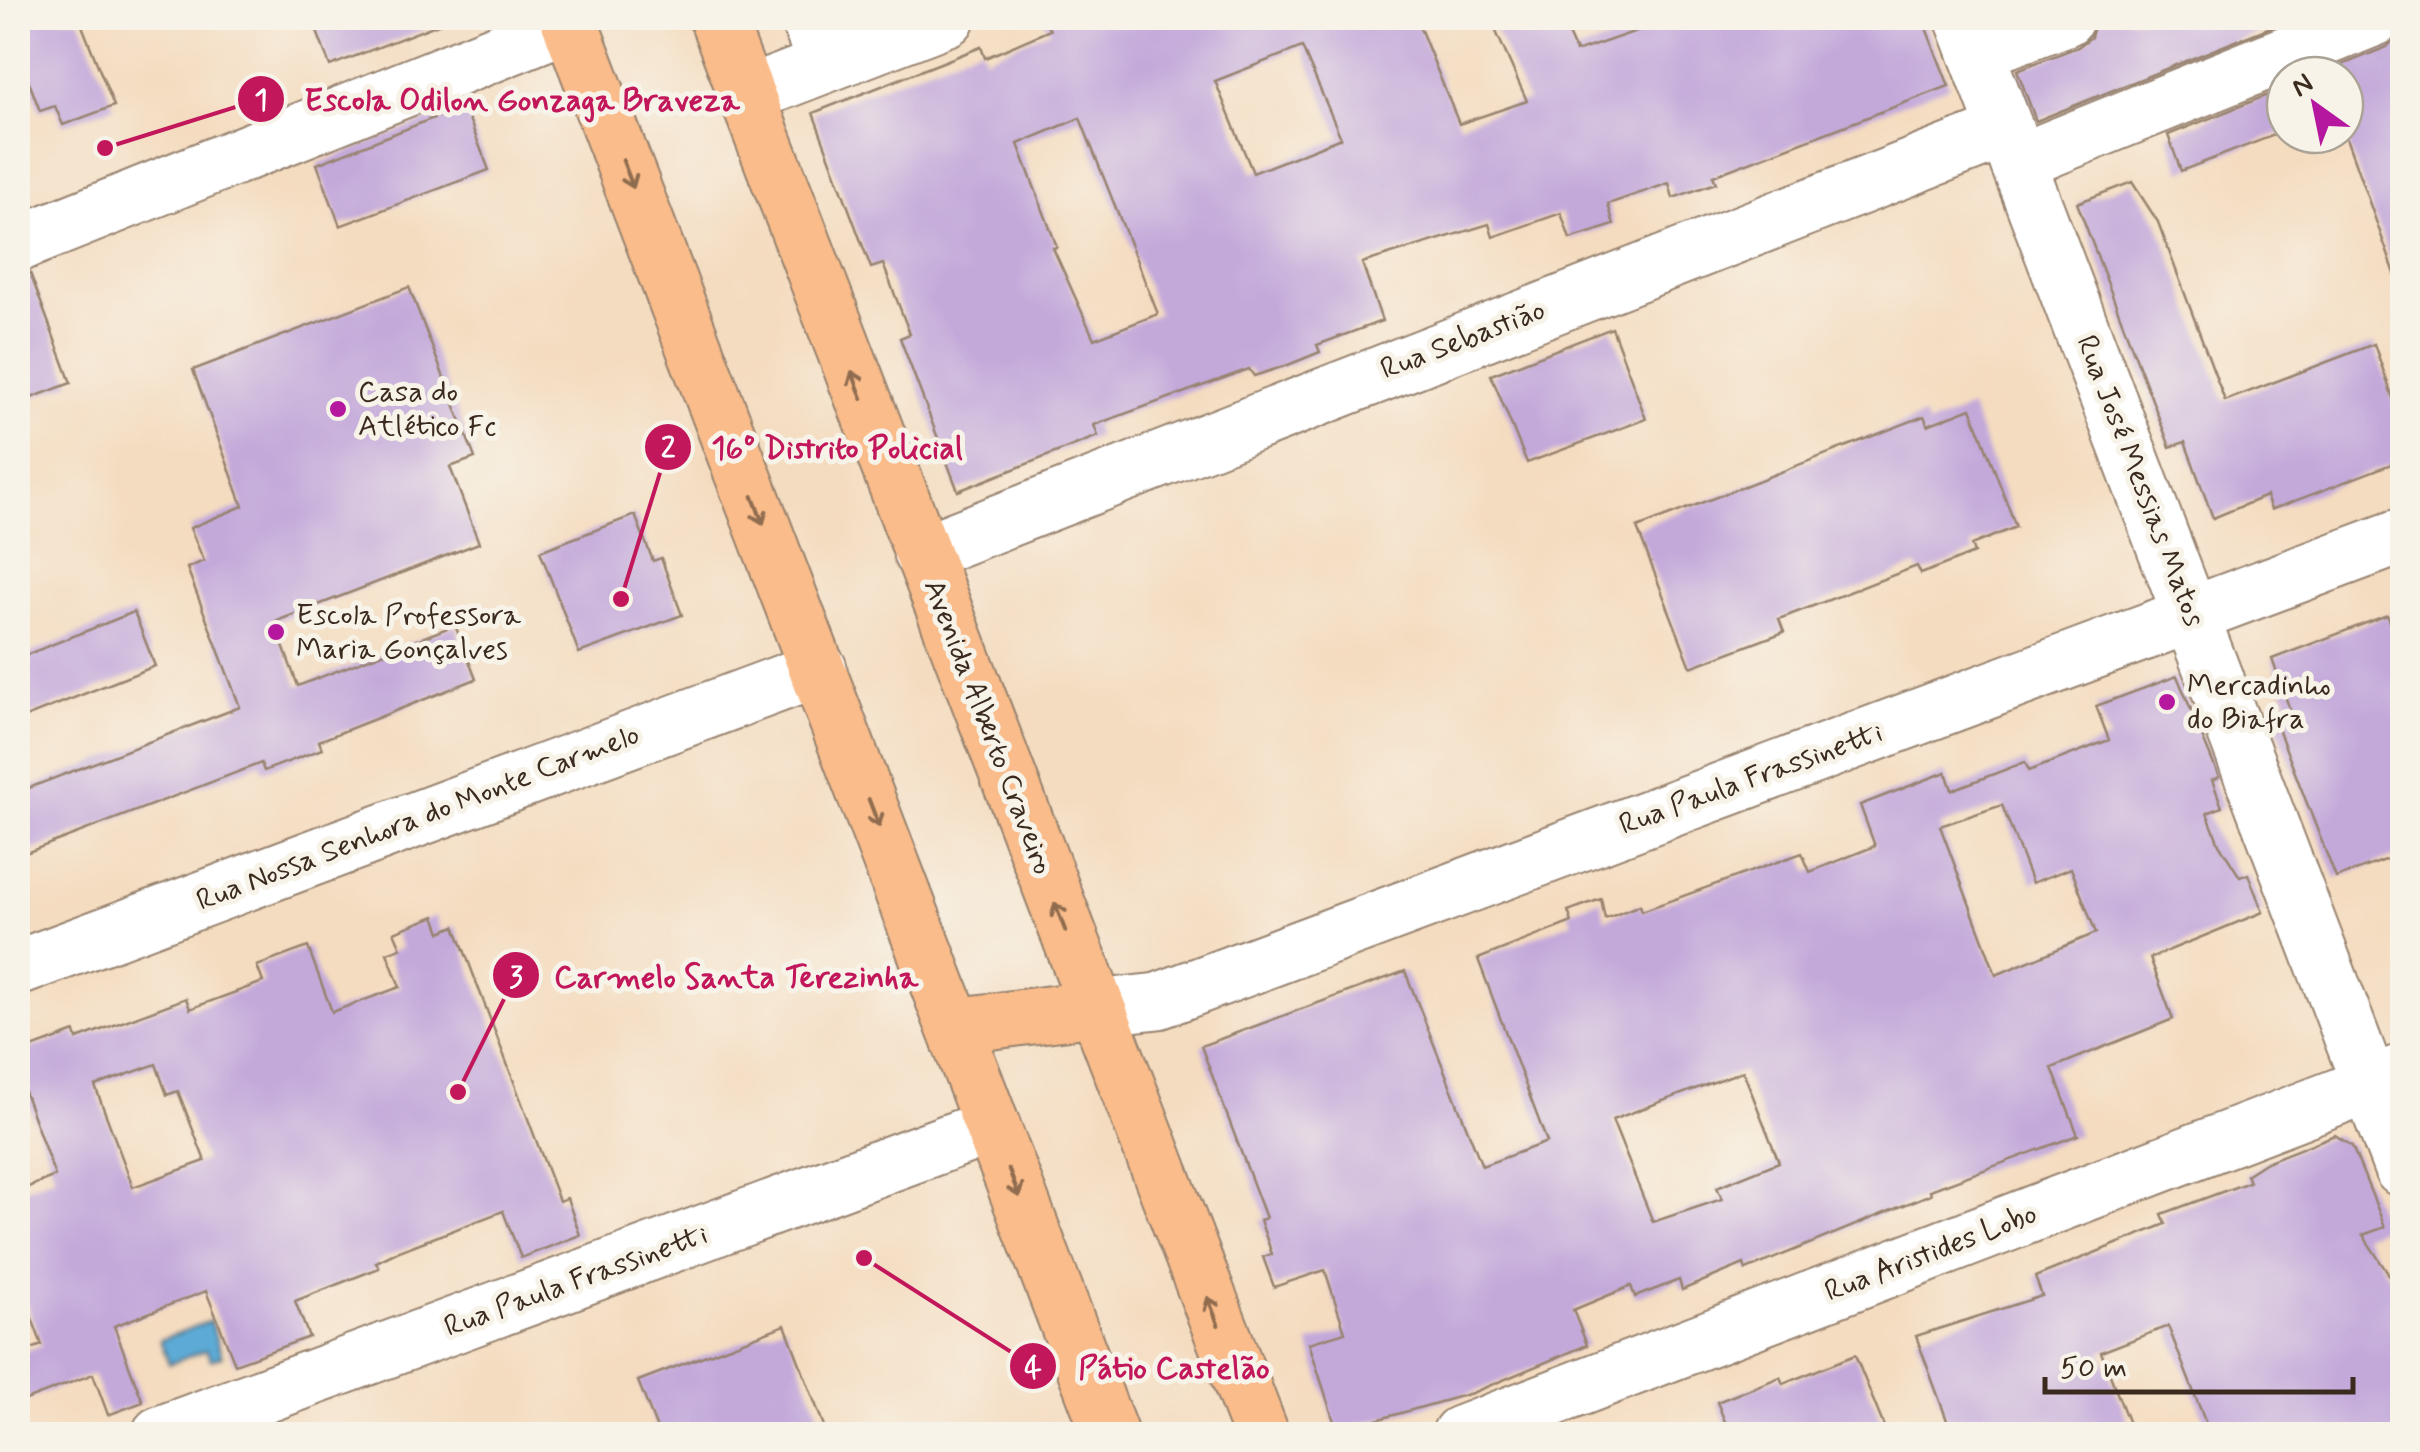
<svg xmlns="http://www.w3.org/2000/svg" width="2420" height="1452" viewBox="0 0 2420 1452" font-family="Mynerve,sans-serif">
  <rect width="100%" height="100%" fill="#f7f3e8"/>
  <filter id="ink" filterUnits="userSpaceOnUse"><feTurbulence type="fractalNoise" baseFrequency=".01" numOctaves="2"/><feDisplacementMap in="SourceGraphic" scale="20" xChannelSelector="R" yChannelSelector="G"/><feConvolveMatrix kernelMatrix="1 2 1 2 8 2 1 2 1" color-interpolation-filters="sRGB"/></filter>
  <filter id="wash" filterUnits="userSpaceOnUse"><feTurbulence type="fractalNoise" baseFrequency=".0048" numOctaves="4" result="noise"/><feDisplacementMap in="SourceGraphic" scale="40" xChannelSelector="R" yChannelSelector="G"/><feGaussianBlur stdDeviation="2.25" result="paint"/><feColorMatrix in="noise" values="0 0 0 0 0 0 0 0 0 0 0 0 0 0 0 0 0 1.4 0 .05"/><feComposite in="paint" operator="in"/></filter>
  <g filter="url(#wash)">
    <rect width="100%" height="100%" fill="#f4dcc0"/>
    <!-- water -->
    <path fill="#5baad5" stroke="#4b6a7a" stroke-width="2.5" d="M210 1321 222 1356 211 1360 206 1350 169 1364 160 1340Z"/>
    <g id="blocks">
      <!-- building -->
      <g fill="#c3a9da" fill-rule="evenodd">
        <path d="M18 18H79L114 106 63 125 55 106 40 111 18 53Z"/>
        <path d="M312 18H449V20L330 66Z"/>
        <path d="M1042 18H1416L1459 124 1527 101 1490 18H1561L1576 52 1674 18H1922L1949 86 1713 176 1716 183 1673 198 1669 183 1608 204 1614 225 1570 239 1561 213 1493 237 1489 224 1362 263 1382 321 1317 345 1320 352 1288 365 1254 376 1249 369 1094 425 1098 436 958 491 900 338 910 334 883 264 871 268 813 113 981 47 985 58 1050 30ZM1302 47 1341 138 1253 173 1215 81ZM1080 118 1158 314 1094 339 1053 248 1057 247 1018 144Z"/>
        <path d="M2096 18H2293L2036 121 2017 70 2078 47 2091 37Z"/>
        <path d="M2402 31V281L2398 282 2345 135V75H2317L2387 47Z"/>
        <path d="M2285 88V131L2181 171 2168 135Z"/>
        <path d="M464 106 489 170 340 226 317 164Z"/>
        <path d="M2132 182 2158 222 2225 401 2374 344 2402 424V460L2271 510 2266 496 2213 518 2185 442 2170 447 2077 203Z"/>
        <path d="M30 273 71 383 18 403V275Z"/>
        <path d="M409 287 475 458 450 467 479 543 274 622 298 686 455 625 476 679 319 741 322 749 264 771 261 763 18 856V792L240 707 187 568 204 561 190 528 243 506 193 370Z"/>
        <path d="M1612 328 1646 419 1527 463 1491 375Z"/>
        <path d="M1971 408 2016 527 1971 545 1974 553 1921 574 1917 566 1779 619 1784 632 1691 667 1637 528 1924 416 1928 425Z"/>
        <path d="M635 515 653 561 661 558 682 615 579 653 540 551Z"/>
        <path d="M134 612 155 666 18 720V658Z"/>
        <path d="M2387 615 2391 624 2402 620V854L2336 878 2273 716 2290 710 2272 659Z"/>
        <path d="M2177 676 2219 777 2212 780 2222 807 2207 813 2219 844 2240 877 2248 874 2263 912 2150 958 2173 1019 2052 1068 2078 1135 1930 1190 1931 1194 1746 1270 1744 1264 1682 1290 1679 1280 1635 1297 1631 1286 1573 1310 1587 1345 1472 1393 1337 1431 1309 1343 1345 1332 1325 1270 1274 1287 1263 1257 1272 1254 1260 1220 1266 1218 1201 1046 1405 971 1482 1166 1547 1142 1478 959 1572 922 1568 911 1601 899 1605 919 1640 905 1642 911 1802 853 1810 872 1875 846 1860 805 1946 772 1952 790 2025 762 2029 771 2109 740 2096 706ZM2002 805 2032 883 2071 868 2096 933 1996 975 1940 826ZM1743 1071 1779 1162 1717 1187 1722 1199 1653 1222 1612 1120Z"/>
        <path d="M435 916 441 932 455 926 559 1201 567 1198 580 1235 521 1258 503 1211 399 1251 376 1262 379 1268 295 1301 309 1337 235 1364 206 1291 114 1326 143 1402 108 1415 93 1374 18 1403V1354L42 1345 18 1281V1191L55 1176 18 1075V1053L75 1032 77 1039 186 998 190 1009 263 982 257 966 308 947 332 1012 400 987 387 953 401 948 394 932ZM156 1064 167 1095 178 1091 205 1161 133 1187 95 1086Z"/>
        <path d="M2335 1135 2352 1146 2385 1227 2363 1235 2402 1295V1434H2210L2168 1326 2101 1352 2133 1434H1952L1916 1336 2042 1296 2035 1277 2166 1224 2162 1214 2249 1182 2246 1175 2266 1162Z"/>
        <path d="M785 1325 827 1434H659L638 1381Z"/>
        <path d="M1855 1355 1887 1434H1730L1717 1402 1780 1377 1783 1384Z"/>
      </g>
    </g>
  </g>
  <g filter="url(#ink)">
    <use href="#blocks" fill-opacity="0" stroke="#98836f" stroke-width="2.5"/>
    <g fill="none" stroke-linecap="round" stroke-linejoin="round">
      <!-- minor casing -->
      <g stroke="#98836f" stroke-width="59">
        <g id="minor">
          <path d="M808 18 826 64"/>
          <path d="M1963 18 2402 1169"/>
          <path d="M1976 52 2066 18"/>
          <path d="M747 95 947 18"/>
          <path d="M2018 162 2375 18"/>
          <path d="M18 244 570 23"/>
          <path d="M921 553 2006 130"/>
          <path d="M18 968 819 669"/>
          <path d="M1095 1008 1158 1001 2402 536"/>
          <path d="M160 1434 992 1126"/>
          <path d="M1460 1434 2402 1072"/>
        </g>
      </g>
      <!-- major casing -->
      <g stroke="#98836f" stroke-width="59">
        <g id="major">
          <path d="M568 18 1110 1434"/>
          <path d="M717 18 1261 1434"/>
          <path d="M954 1026 1095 1008"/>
        </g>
      </g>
      <!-- minor -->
      <use href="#minor" stroke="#fff" stroke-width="55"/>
      <!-- major -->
      <use href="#major" stroke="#f9bc8a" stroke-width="55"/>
    </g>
    <!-- one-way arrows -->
    <defs><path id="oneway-shaft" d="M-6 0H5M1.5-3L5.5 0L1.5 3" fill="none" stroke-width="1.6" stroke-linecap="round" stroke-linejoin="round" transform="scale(2.5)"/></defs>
    <g stroke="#906c4f">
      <use href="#oneway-shaft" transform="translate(628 174) rotate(69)"/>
      <use href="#oneway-shaft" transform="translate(857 385) rotate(-111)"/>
      <use href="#oneway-shaft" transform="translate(758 510) rotate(69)"/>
      <use href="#oneway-shaft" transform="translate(874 813) rotate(69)"/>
      <use href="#oneway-shaft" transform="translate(1060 917) rotate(-111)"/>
      <use href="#oneway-shaft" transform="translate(1014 1183) rotate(69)"/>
      <use href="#oneway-shaft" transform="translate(1213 1311) rotate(-111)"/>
    </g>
  </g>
  <!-- markers -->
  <g fill="#b5179e" stroke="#f7f3e8" stroke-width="4">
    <circle cx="338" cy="409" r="10"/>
    <circle cx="276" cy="632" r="10"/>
    <circle cx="2167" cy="702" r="10"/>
  </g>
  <g text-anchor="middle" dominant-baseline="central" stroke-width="10" stroke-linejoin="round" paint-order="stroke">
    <!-- street labels -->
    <g font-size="30" fill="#3b2a1e" stroke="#f7f3e8">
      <text transform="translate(1463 340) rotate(-21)">Rua Sebastião</text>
      <text transform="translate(2140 481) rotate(69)">Rua José Messias Matos</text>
      <text transform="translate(988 727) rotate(69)">Avenida Alberto Craveiro</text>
      <text transform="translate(1751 779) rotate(-20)">Rua Paula Frassinetti</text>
      <text transform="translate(418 818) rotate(-21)">Rua Nossa Senhora do Monte Carmelo</text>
      <text transform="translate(1931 1253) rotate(-21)">Rua Aristides Lobo</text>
      <text transform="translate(576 1281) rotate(-20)">Rua Paula Frassinetti</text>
    </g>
    <!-- poi labels -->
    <g font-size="30" fill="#3b2a1e" stroke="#f7f3e8" text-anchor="start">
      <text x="358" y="392">Casa do<tspan x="358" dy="34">Atlético Fc</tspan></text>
      <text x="296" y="615">Escola Professora<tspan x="296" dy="34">Maria Gonçalves</tspan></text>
      <text x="2187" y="685">Mercadinho<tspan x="2187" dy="34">do Biafra</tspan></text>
    </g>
  </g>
  <!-- callouts -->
  <path fill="none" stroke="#c2185b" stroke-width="4" d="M105 148L261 99M621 599L668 447M458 1092L516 975M864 1258L1033 1366"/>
  <g fill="#c2185b" stroke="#f7f3e8" stroke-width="4">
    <circle cx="105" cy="148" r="10"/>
    <circle cx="621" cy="599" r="10"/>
    <circle cx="458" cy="1092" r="10"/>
    <circle cx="864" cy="1258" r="10"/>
    <circle cx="261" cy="99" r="25"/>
    <circle cx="668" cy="447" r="25"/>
    <circle cx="516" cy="975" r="25"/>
    <circle cx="1033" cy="1366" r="25"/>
  </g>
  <g font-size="30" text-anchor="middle" font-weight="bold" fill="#fff">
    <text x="261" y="109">1</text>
    <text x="668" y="457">2</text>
    <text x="516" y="986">3</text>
    <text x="1033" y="1377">4</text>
  </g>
  <g font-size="32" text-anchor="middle" font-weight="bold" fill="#c2185b" stroke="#f7f3e8" stroke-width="10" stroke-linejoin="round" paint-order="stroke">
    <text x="522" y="110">Escola Odilon Gonzaga Braveza</text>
    <text x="837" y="458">16º Distrito Policial</text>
    <text x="736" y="987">Carmelo Santa Terezinha</text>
    <text x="1174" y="1378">Pátio Castelão</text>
  </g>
  <!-- margin -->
  <rect width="2420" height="1452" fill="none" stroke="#f7f3e8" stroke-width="60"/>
  <!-- north arrow -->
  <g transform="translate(2315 105) rotate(327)"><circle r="48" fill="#f7f3e8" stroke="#aca397" stroke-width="2.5"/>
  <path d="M0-8L18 38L0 25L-18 38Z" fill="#b5179e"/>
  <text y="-15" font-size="28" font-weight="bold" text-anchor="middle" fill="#3b2a1e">N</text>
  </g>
  <!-- scale -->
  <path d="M2045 1377v15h308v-15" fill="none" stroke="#3b2a1e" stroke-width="5"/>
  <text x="2060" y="1377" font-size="30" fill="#3b2a1e" stroke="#f7f3e8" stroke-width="8" paint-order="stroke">50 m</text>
</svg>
